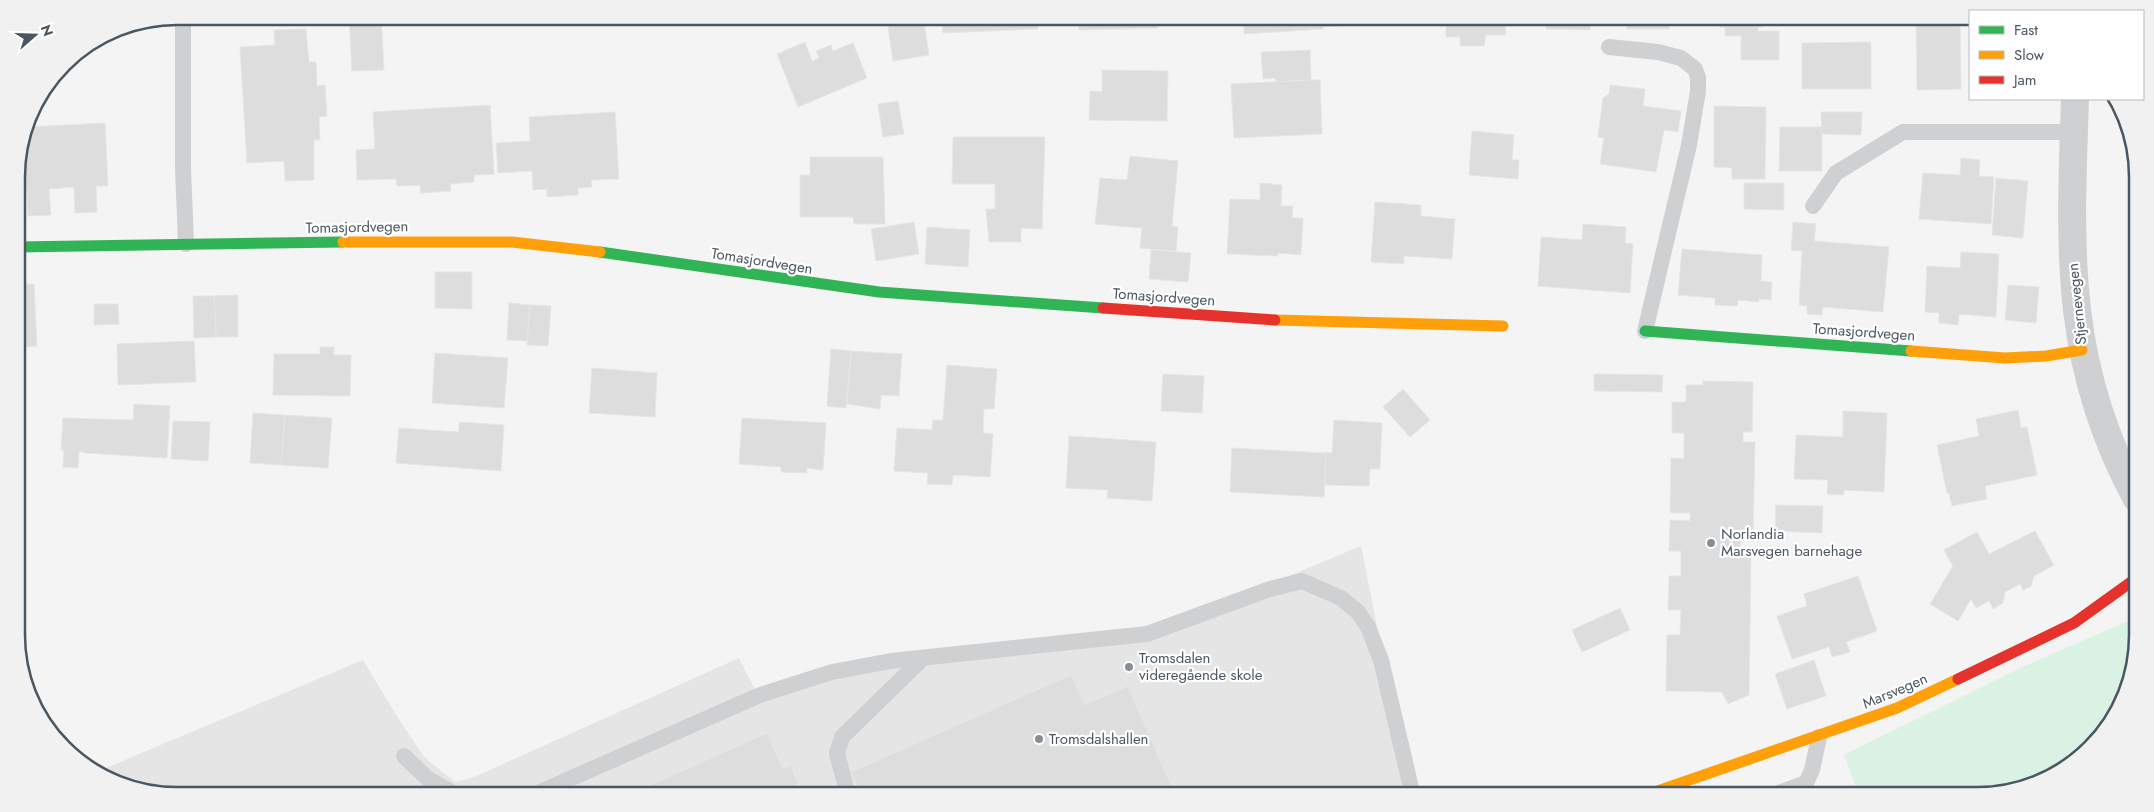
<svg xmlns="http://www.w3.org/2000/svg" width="2154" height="812" viewBox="0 0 2154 812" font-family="Jost,sans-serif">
  <rect width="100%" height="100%" fill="#f4f4f4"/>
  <!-- education -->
  <path fill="#e6e5e6" d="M1361 546 1411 796H177L125 787 101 770 363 660 398 718 425 758 455 782 474 777 739 658 756 692 807 674 1121 637 1246 594Z"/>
  <!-- green -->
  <path fill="#d9f2e3" d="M2135 618H2138C2138 715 2085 779 1989 795 1976 797 1961 795 1947 795 1918 795 1889 795 1859 795L1844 755 2020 668Z"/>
  <!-- building -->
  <g fill="#ddddde" stroke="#e5e6e7">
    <path d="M349 16H381L384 70 352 71Z"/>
    <path d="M912 16H923L929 55 893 61 887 20Z"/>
    <path d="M942 16H1038V29L943 33Z"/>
    <path d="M1078 16H1157L1158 28 1079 30Z"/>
    <path d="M1243 16H1354L1339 17V26L1322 27 1323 29 1244 34Z"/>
    <path d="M1442 16H1506L1505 35H1486L1484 46H1460V37H1446V19H1442Z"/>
    <path d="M1546 16H1596V19H1591L1590 30 1546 29Z"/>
    <rect x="1627" y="16" width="42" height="13"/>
    <path d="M1713 16H1762V27H1720L1719 23H1713Z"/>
    <path d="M1916 16H1960L1961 89 1917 90Z"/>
    <path d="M1725 27H1758V31H1779V60H1741V36H1725Z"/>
    <path d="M306 29 309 62H316L317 86 325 85 327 116 319 117 320 140H314V180L285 181 284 161 247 163 240 47 275 45 274 30Z"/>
    <path d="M805 42 812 61 819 58 816 51 831 45 833 51 853 43 867 78 798 107 777 54Z"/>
    <path d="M1871 42V89H1802V43Z"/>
    <path d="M1310 50 1311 80 1276 82 1275 78 1263 79 1261 52Z"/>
    <path d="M1102 70 1168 71 1167 121 1089 120 1090 91 1102 92Z"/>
    <path d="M1311 80H1320L1322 134 1234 138 1231 84Z"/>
    <path d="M1610 85 1645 89 1643 106 1681 111 1678 132 1664 130 1656 172 1600 164 1604 138 1598 137 1603 98 1609 94Z"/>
    <path d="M898 101 904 134 883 137 878 104Z"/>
    <path d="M490 105 494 174 474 175V182L450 184 451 191 421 193 420 185 397 186 396 179 357 180 356 150 375 149 373 112Z"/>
    <path d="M1714 106 1766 107 1765 179H1732V168L1714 167Z"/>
    <path d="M615 112 619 179 591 180 592 187 578 188V195L547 197V189L533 190 532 171 498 173 496 143 530 141 529 117Z"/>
    <path d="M1821 112H1862L1861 135 1822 134Z"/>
    <path d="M105 123 108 186H96L97 212 75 213 74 187 49 189 51 215 28 216 27 190H17V167L27 127Z"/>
    <path d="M1780 127H1822V171H1779Z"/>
    <path d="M1472 131 1514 135 1512 160H1519L1518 179 1469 175Z"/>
    <path d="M953 137H1045L1042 229 1021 228V242H989L986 209H995V184H952Z"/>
    <path d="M1130 156 1178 161 1172 226 1178 227 1176 251 1140 248 1142 228 1095 224 1100 178 1127 180Z"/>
    <path d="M810 157H883L885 224H854L853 217H800V175H810Z"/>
    <path d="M1961 158 1980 160 1979 176 1994 177 1991 224 1919 219 1923 173 1960 175Z"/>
    <path d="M1996 178 2028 181 2023 238 1992 235Z"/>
    <path d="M1260 183 1282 185 1281 206H1293L1292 218H1303L1301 255 1278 253V256L1227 254 1230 199 1260 200Z"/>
    <path d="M1744 183H1784V210L1744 209Z"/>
    <path d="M1375 202 1421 205V216L1455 219 1452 259 1404 256V264L1371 262Z"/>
    <path d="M914 222 919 254 876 261 871 229Z"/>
    <path d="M1793 222 1816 224 1814 241 1889 247 1883 312 1823 307 1822 315 1807 314V306L1799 305 1802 251 1791 250Z"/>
    <path d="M1583 224 1626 227 1625 243 1633 244 1630 293 1538 286 1541 237 1582 240Z"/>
    <path d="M927 227 970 230 968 267 925 264Z"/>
    <path d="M1682 249 1762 255 1761 281 1772 282 1771 300 1759 299V302L1738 300 1737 306 1715 305V298L1678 295Z"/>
    <path d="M1151 250 1191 253 1188 282 1149 279Z"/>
    <path d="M1961 252 1999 254 1996 317 1959 314 1958 325 1939 323V313L1925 312 1927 266 1960 268Z"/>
    <path d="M435 272H472V309L435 308Z"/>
    <path d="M17 284H34L37 346 24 347 25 373H18Z"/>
    <path d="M2008 285 2039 287 2036 323 2005 320Z"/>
    <path d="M238 295V337H216L214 296Z"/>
    <path d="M193 296H214L216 337 194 338Z"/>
    <path d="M509 303 530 305 527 341 507 340Z"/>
    <path d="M94 304H118L119 324 94 325Z"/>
    <path d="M530 305 551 306 548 346 527 345Z"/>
    <path d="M194 341 196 382 118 385 117 344Z"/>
    <path d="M320 347H334V355H351L350 396 273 395 274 354H320Z"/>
    <path d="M831 349 851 351 846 408 827 406Z"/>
    <path d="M851 351 902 354 899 396 881 395 880 409 847 404Z"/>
    <path d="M435 353 508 358 504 408 432 403Z"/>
    <path d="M947 365 997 369 994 409H984L983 433 993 434 990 477 953 475 952 485 927 484 928 473 894 471 897 428 932 430 933 420H943Z"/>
    <path d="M592 368 657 373 655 417 589 413Z"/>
    <path d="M1163 374 1204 376 1202 413 1161 411Z"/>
    <path d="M1594 374 1663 375 1662 392 1594 391Z"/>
    <path d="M1703 381 1753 382 1752 432H1743V442H1755L1753 541H1741L1740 551 1751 552 1749 695 1728 704 1722 692 1666 691 1667 635H1680L1681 610H1668L1669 576H1681V551H1669L1670 520 1690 521V513H1670L1671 458 1684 459V433H1672V402H1686V385H1703Z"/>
    <path d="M1403 389 1430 420 1410 437 1383 407Z"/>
    <path d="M134 404 170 406 167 458 85 453 79 451 78 468 63 467 64 450H61L63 418 133 420Z"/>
    <path d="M2018 410 2021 428 2027 427 2037 475 1985 486 1987 499 1952 506 1949 493H1947L1937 445 1979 436 1976 419Z"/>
    <path d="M1843 411 1887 413 1884 492 1844 490V495L1827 494 1828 480 1794 479 1796 435 1843 437Z"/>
    <path d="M253 413 285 415 281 465 250 463Z"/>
    <path d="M285 415 332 418 328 468 281 465Z"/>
    <path d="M742 418 826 423 823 470 807 468V473L781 472V467L739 464Z"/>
    <path d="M1334 420 1382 423 1380 469H1370L1369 486 1324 485 1326 452 1332 453Z"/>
    <path d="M173 421 210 422 208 461 171 459Z"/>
    <path d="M459 422 504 425 501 471 396 463 399 428 459 432Z"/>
    <path d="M1069 436 1156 442 1152 501 1107 498 1108 490 1066 488Z"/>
    <path d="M1232 448 1326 453 1324 497 1230 492Z"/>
    <path d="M1776 505 1823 506 1822 533 1775 531Z"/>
    <path d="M2035 531 2054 565 2034 576 2031 586 2023 590 2020 584 2005 592 2003 603 1993 609 1989 601 1976 608 1971 599 1958 621 1930 604 1953 566 1944 550 1977 532 1989 554Z"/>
    <path d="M1858 576 1877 631 1846 642 1850 652 1832 657 1829 647 1792 659 1777 616 1807 606 1804 594Z"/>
    <path d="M1620 608 1630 630 1582 652 1572 630Z"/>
    <path d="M1814 660 1826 696 1787 709 1775 674Z"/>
    <path d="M1071 675 1085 705 1128 686 1174 792 1166 796H862L851 772Z"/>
    <path d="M767 733 783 769 791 765 798 784 791 787 795 796H626Z"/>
  </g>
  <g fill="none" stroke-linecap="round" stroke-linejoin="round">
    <!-- lane -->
    <g stroke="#ced0d2" stroke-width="16">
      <path d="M183 16V168L186 244"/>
      <path d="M1609 47 1658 52 1681 58 1695 69 1698 77V91L1689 145 1645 331"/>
      <path d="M1813 206 1836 173 1903 132H2074"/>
      <path d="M404 756 428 779 458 796"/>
      <path d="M1773 795 1806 783 1812 770 1819 737"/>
      <path d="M531 796 760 695 832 672 891 661 1147 634 1270 589 1302 581 1341 598 1358 612 1368 627 1381 660 1413 796"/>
      <path d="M848 796 837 753 842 737 923 658"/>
    </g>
    <!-- street -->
    <path stroke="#ced0d2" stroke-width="28" d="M2075 99C2070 247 2063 364 2137 499"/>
    <!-- fast -->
    <g stroke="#30b455" stroke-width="11">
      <path d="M17 247 343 242"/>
      <path d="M600 252 879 292 1103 308"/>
      <path d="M1645 331 1911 351"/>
    </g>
    <!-- slow -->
    <g stroke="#ff9f0a" stroke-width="11">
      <path d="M343 242H512L600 252"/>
      <path d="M1275 320 1503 326"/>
      <path d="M1911 351 2005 358 2046 356 2082 350"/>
      <path d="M1646 795 1897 708 1958 679"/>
    </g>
    <!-- jam -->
    <g stroke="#e5322d" stroke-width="11">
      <path d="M1103 308 1275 320"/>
      <path d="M1958 679 2074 623 2138 577"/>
    </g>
  </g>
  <!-- markers -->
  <g fill="#868d94" stroke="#fff" stroke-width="2">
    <circle cx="1711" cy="543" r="5"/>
    <circle cx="1129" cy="667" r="5"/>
    <circle cx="1039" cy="739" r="5"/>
  </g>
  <g text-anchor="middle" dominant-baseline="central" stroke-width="4.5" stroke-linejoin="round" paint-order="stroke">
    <!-- street labels -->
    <g font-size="15" fill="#4a5661" stroke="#fff">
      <text transform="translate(357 227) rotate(-1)">Tomasjordvegen</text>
      <text transform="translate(762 261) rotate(9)">Tomasjordvegen</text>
      <text transform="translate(1164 297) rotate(4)">Tomasjordvegen</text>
      <text transform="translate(2077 304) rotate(-96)">Stjernevegen</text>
      <text transform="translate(1864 332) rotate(4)">Tomasjordvegen</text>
      <text transform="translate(1895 691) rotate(-23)">Marsvegen</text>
    </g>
    <!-- poi labels -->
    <g font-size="15" fill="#4a5661" stroke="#fff" text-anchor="start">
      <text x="1721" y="534">Norlandia<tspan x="1721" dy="17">Marsvegen barnehage</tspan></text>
      <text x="1139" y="658">Tromsdalen<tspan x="1139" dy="17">videregående skole</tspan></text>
      <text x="1049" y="739">Tromsdalshallen</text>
    </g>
  </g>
  <!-- crop -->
  <path d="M0 0H2154V812H0ZM177 25H1977A152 152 0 0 1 2129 177V635A152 152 0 0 1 1977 787H177A152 152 0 0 1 25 635V177A152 152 0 0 1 177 25Z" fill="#f1f1f2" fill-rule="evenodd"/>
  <path fill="none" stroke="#4a5661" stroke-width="2.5" d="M177 25H1977A152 152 0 0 1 2129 177V635A152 152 0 0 1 1977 787H177A152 152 0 0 1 25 635V177A152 152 0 0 1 177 25Z"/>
  <!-- legend -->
  <rect x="1969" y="10" width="175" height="90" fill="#ffffff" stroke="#b7bbc0"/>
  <rect x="1979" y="26" width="25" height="8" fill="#30b455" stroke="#b7bbc0"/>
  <text x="2014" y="35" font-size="15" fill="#4a5661">Fast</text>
  <rect x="1979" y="51" width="25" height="8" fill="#ff9f0a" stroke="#b7bbc0"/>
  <text x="2014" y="60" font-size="15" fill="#4a5661">Slow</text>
  <rect x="1979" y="76" width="25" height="8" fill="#e5322d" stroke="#b7bbc0"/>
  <text x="2014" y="85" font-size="15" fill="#4a5661">Jam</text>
  <!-- north arrow -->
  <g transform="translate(35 35) rotate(70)" stroke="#ffffff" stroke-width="4" paint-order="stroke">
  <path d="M0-4L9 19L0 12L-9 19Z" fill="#4a5661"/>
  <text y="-8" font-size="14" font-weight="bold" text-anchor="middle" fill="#4a5661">N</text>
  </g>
</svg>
